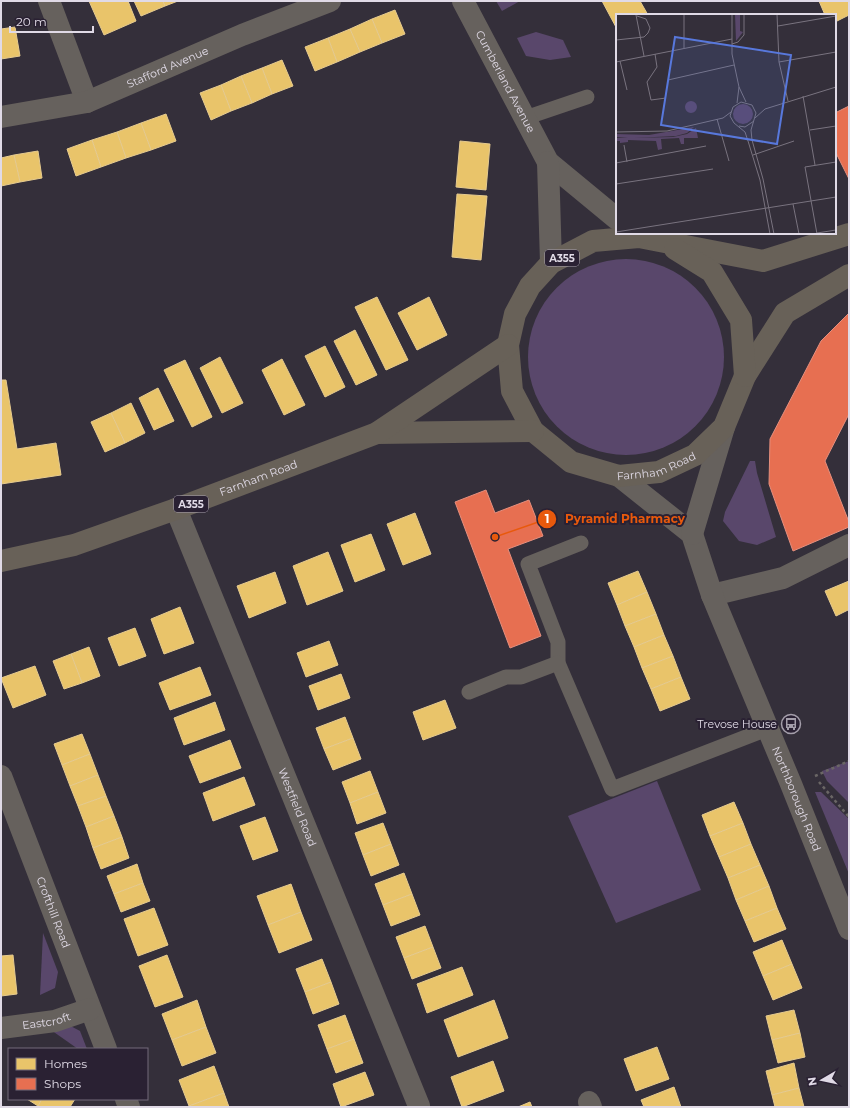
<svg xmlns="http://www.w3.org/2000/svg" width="850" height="1108" viewBox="0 0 850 1108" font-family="Montserrat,sans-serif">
  <rect width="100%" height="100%" fill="#342f3a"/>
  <!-- green -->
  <g fill="#59476b">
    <path d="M496 1H520L502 11Z"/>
    <path d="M536 32 563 40 571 57 550 60 526 56 517 38Z"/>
    <circle cx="626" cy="357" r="98"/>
    <path d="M750 461H755L757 473 776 537 757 545 739 541 723 521 725 512Z"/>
    <path d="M849 761V803L827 781 822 771Z"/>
    <path d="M657 781 701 890 616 923 568 816Z"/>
    <path d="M815 792H821L849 819V874Z"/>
    <path d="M43 933 58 972 55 988 40 995Z"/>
    <path d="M63 1022 80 1031 87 1049H78L41 1023Z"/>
  </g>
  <!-- homes -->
  <g fill="#e9c46a" stroke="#e6cb8f">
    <path d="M89 1H128L136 21 104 35Z"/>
    <path d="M134 1H163L165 6 141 16Z"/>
    <path d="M163 1H178L165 6Z"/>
    <path d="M602 1H640L648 15H617V29Z"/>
    <path d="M819 1H849V15L835 22V15H825Z"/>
    <path d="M395 10 405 34 382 43 372 19Z"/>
    <path d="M372 19 382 43 360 52 350 29Z"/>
    <path d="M15 27 20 56 1 59V29Z"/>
    <path d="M350 29 360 52 337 62 328 38Z"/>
    <path d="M328 38 337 62 315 71 305 47Z"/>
    <path d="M282 60 293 86 272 94 262 68Z"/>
    <path d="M262 68 272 94 252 103 241 76Z"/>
    <path d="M241 76 252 103 231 111 221 85Z"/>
    <path d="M221 85 231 111 211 120 200 93Z"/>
    <path d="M166 114 176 141 151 150 141 123Z"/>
    <path d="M141 123 151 150 126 158 117 132Z"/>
    <path d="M117 132 126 158 101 167 92 140Z"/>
    <path d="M92 140 101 167 76 176 67 149Z"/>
    <path d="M460 141 490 144 486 190 456 187Z"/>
    <path d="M38 151 42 178 20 182 14 155Z"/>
    <path d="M14 155 20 182 1 186V158Z"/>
    <path d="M457 194 487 196 481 260 452 257Z"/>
    <path d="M377 297 408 360 386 370 355 307Z"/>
    <path d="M429 297 447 335 417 350 398 313Z"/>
    <path d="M355 330 377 375 356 385 334 341Z"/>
    <path d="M325 346 345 387 325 397 305 356Z"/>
    <path d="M220 357 243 403 222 413 200 368Z"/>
    <path d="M282 359 305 405 284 415 262 370Z"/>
    <path d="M185 360 212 417 192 427 164 370Z"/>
    <path d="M1 380H6L17 449 56 443 61 475 1 484Z"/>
    <path d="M158 388 174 421 154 430 139 398Z"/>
    <path d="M131 403 145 433 125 443 111 413Z"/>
    <path d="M111 413 125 443 105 452 91 422Z"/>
    <path d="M415 513 431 554 403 565 387 524Z"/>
    <path d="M371 534 385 570 355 582 341 545Z"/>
    <path d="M328 552 343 591 307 605 293 566Z"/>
    <path d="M638 571 647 592 617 605 608 583Z"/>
    <path d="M275 572 286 603 249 618 237 586Z"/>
    <path d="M849 581V612L848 610 836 616 825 591Z"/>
    <path d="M647 592 656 614 625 626 617 605Z"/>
    <path d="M180 607 194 643 164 654 151 619Z"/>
    <path d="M656 614 664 635 634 647 625 626Z"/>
    <path d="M135 628 146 656 119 666 108 638Z"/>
    <path d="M664 635 673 656 642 668 634 647Z"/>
    <path d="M329 641 338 665 306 677 297 653Z"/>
    <path d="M89 647 100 676 82 683 71 654Z"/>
    <path d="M71 654 82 683 64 689 53 661Z"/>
    <path d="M673 656 681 677 651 689 642 668Z"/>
    <path d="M35 666 46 695 13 708 1 678Z"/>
    <path d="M200 667 211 695 170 710 159 683Z"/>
    <path d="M341 674 350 698 318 710 309 686Z"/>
    <path d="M681 677 690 699 660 711 651 689Z"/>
    <path d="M445 700 456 728 423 740 413 712Z"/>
    <path d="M215 702 225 730 184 745 174 718Z"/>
    <path d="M345 717 353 738 324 749 316 728Z"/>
    <path d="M82 734 90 754 62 765 54 744Z"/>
    <path d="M353 738 361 759 333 770 324 749Z"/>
    <path d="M230 740 241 768 200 783 189 756Z"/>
    <path d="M90 754 98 775 70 786 62 765Z"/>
    <path d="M370 771 378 792 350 803 342 782Z"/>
    <path d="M98 775 106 796 78 806 70 786Z"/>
    <path d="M244 777 255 805 213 821 203 793Z"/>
    <path d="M378 792 386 813 357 824 350 803Z"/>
    <path d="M106 796 114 816 86 827 78 806Z"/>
    <path d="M734 802 743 823 710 836 702 815Z"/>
    <path d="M114 816 122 837 93 848 86 827Z"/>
    <path d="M265 817 278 851 253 860 240 826Z"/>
    <path d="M383 823 391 844 363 855 355 833Z"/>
    <path d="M743 823 751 844 719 857 710 836Z"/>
    <path d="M122 837 129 858 101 869 93 848Z"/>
    <path d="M391 844 399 865 371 876 363 855Z"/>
    <path d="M751 844 760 865 728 878 719 857Z"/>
    <path d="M137 864 143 883 114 894 107 876Z"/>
    <path d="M760 865 769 886 736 900 728 878Z"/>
    <path d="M404 873 412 894 383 905 375 884Z"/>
    <path d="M143 883 150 901 121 912 114 894Z"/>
    <path d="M291 884 301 912 268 925 257 896Z"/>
    <path d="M769 886 777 908 745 921 736 900Z"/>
    <path d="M412 894 420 915 391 926 383 905Z"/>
    <path d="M154 908 168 945 138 956 124 919Z"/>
    <path d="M777 908 786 929 754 942 745 921Z"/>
    <path d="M301 912 312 940 279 953 268 925Z"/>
    <path d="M425 926 433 947 404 958 396 937Z"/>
    <path d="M782 940 792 964 763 976 753 952Z"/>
    <path d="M433 947 441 968 412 979 404 958Z"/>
    <path d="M13 955 17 994 1 996V956Z"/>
    <path d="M167 955 183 997 155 1007 139 966Z"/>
    <path d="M322 959 331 982 305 992 296 969Z"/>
    <path d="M792 964 802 988 773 1000 763 976Z"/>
    <path d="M462 967 473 995 427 1013 417 984Z"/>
    <path d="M331 982 339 1004 313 1014 305 992Z"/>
    <path d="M197 1000 206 1027 172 1040 162 1014Z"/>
    <path d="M494 1000 508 1038 458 1057 444 1020Z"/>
    <path d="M794 1010 800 1033 772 1040 766 1016Z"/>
    <path d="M345 1015 354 1039 327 1049 318 1025Z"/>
    <path d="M206 1027 216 1053 182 1066 172 1040Z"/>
    <path d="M800 1033 805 1057 778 1063 772 1040Z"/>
    <path d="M354 1039 363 1063 336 1073 327 1049Z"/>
    <path d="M657 1047 669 1079 636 1091 624 1059Z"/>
    <path d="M493 1061 504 1091 462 1107 451 1077Z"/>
    <path d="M794 1063 799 1088 772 1095 766 1071Z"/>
    <path d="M214 1066 224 1093 189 1106 179 1080Z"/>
    <path d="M365 1072 374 1095 341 1107 333 1084Z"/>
    <path d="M674 1087 681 1107H644L641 1100Z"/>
    <path d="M799 1088 804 1107H775L772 1095Z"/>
    <path d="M224 1093 229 1107H190L189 1106Z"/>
    <path d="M27 1099H42L38 1106Z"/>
    <path d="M42 1099H75L70 1107H39L38 1106Z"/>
    <path d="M530 1102 532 1107H518Z"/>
  </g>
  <!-- shops -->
  <g fill="#e76f51" stroke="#e58f7e">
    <path d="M849 106V179L835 151V113Z"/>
    <path d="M849 313V414L825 461 849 522V527L793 551 769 484 770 439 821 341Z"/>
    <path d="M486 490 495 513 529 500 543 536 508 549 541 636 510 648 455 502Z"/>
  </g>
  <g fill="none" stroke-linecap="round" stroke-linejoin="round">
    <!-- path -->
    <g stroke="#6a6665" stroke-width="2.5" stroke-dasharray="3 3" stroke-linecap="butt">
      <path d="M815 776 849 761"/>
      <path d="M819 782 849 817"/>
    </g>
    <!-- service -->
    <g stroke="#66615d" stroke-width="15">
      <path d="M525 118 587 97"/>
      <path d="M581 543 528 564 558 642V663L612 789 767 729"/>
      <path d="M469 692 506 677H521L558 663"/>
    </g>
    <!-- minor -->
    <g stroke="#66615d" stroke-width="22">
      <path d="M49 1 87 102"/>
      <path id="s1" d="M1 117 87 102 242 35 330 1"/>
      <path id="s2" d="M176 509 419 1106"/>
      <path d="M712 595 783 578 849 545"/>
      <path id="s3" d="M1 776 106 1049"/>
      <path id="s4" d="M1 1028 55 1021 90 1009"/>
      <path d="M126 1099 129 1107"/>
      <path d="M589 1102 591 1107"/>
    </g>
    <!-- tertiary -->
    <g stroke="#66615d" stroke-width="22">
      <path id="s5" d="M463 1 548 162 617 219"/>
      <path d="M548 162 551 263"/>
      <path id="s6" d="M619 476 692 534 712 595 791 784 849 929"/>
      <path d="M692 534 724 427"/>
    </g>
    <!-- primary -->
    <g stroke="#686158" stroke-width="22">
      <path id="s7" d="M849 234 763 261 639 237 593 241 551 263 530 286 515 314 508 345 512 391 533 431 571 462 619 476 659 472 695 455 724 427 745 376 785 313 849 275"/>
      <path d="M675 249 712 272 741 320 745 376"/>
      <path d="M377 433 533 431"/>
      <path id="s8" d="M1 561 74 545 176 509 377 433 508 345"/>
    </g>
  </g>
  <!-- icons -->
  <defs>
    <g id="bus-ring" transform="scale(1)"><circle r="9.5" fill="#2a2133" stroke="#a49eaa" stroke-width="1.5"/><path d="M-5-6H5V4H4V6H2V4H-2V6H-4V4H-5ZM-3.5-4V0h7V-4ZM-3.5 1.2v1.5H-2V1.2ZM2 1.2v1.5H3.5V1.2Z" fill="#a49eaa"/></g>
  </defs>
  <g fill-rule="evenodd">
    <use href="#bus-ring" x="791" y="724"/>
  </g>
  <g text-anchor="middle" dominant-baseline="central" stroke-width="4" stroke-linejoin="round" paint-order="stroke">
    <!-- shield labels -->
    <g fill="#2a2133" stroke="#a9a2b0" stroke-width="1">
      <rect x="545" y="250" width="34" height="16" rx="3"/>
      <rect x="174" y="496" width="34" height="16" rx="3"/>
    </g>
    <g font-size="10" font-weight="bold" fill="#e0dae6">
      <text x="562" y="258">A355</text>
      <text x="191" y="504">A355</text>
    </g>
    <!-- street labels -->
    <g font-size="11" fill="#e0dae6" stroke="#2a2133">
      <text stroke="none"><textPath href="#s1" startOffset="175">Stafford Avenue</textPath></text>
      <text stroke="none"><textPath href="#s5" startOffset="91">Cumberland Avenue</textPath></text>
      <text stroke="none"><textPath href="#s7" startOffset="634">Farnham Road</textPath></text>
      <text stroke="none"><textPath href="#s8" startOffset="271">Farnham Road</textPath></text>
      <text stroke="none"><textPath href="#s6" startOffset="378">Northborough Road</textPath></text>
      <text stroke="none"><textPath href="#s2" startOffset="322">Westfield Road</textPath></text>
      <text stroke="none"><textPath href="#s3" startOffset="146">Crofthill Road</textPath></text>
      <text stroke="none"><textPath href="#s4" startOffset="46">Eastcroft</textPath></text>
    </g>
    <!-- poi labels -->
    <g font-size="11" fill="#e0dae6" stroke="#2a2133" text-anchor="end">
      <text x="777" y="724">Trevose House</text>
    </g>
  </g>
  <!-- overview -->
  <g transform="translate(616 14)">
    <rect width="220" height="220" fill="#342f3a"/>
    <path d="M119 0H124V17L127 18 120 27ZM69 93a6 6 0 1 1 12 0a6 6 0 1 1-12 0ZM117 100a10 10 0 1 1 20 0a10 10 0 1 1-20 0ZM78 113 71 119 60 122 18 124 57 123 71 120 80 114 82 124H68V130H65L63 124 45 125 46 135 42 136 40 127 12 126V128L4 129V127H0V124H12L0 123V120L33 121Z" fill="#59476b"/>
    <path fill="none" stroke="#79737f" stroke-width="1" d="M116 0V40L123 73 130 88M161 0 163 48 172 87M20 1 28 42M162 12 220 2M0 26 28 23 32 19 34 14 30 5 21 2M116 30 122 28 128 21V0M68 34V0M39 40 41 53 31 68 35 86 50 84M4 47 11 76M0 48 116 25M163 48 220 38M52 66 118 51M187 82 199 151M121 89 123 73M139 104 149 95 220 73M101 105 113 147M123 112 129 113 138 107M194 116 220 112M0 118 51 117 107 104 115 98M8 131 11 148M137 141 178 127M0 149 90 132M0 170 97 155M177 190 183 220M0 218 220 183M201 219 220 216M154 220 144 166 132 127 129 118 118 109 114 102 117 93 125 88 136 91 140 99 135 116 136 126 147 165 158 220M201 220 189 153 220 148"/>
    <path fill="#5878dc" fill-opacity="0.15" stroke="#5878dc" stroke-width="2" d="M59 23 175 41 161 130 45 111Z"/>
    <rect width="220" height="220" fill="none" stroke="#e0dae6" stroke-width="2"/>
  </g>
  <!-- callouts -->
  <path fill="none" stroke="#e8590c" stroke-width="1.5" d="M495 537L547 519"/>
  <g fill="#e8590c" stroke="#2a2133" stroke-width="1.5">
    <circle cx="495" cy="537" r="4"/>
    <circle cx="547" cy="519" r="10"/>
  </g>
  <g font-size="12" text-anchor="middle" font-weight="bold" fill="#fff">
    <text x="547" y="523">1</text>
  </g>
  <g font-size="12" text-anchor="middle" font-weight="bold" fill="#e8590c" stroke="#2a2133" stroke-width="4" stroke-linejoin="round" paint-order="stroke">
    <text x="625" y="523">Pyramid Pharmacy</text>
  </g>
  <!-- border -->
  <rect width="850" height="1108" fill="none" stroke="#e0dae6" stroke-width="4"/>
  <!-- legend -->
  <rect x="8" y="1048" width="140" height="52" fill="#2a2133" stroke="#736b7b"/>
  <rect x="16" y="1058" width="20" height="12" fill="#e9c46a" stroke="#736b7b"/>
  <text x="44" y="1068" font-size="12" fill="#e0dae6">Homes</text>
  <rect x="16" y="1078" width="20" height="12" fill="#e76f51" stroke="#736b7b"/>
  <text x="44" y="1088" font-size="12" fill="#e0dae6">Shops</text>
  <!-- north arrow -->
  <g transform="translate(822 1080) rotate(261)" stroke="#2a2133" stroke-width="3" paint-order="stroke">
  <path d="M0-3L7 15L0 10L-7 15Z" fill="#e0dae6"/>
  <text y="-6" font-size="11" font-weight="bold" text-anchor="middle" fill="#e0dae6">N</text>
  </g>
  <!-- scale -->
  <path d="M10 26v6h83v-6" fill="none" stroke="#e0dae6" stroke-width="2"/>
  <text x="16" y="26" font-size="12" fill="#e0dae6" stroke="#2a2133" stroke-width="3" paint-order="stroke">20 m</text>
</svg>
